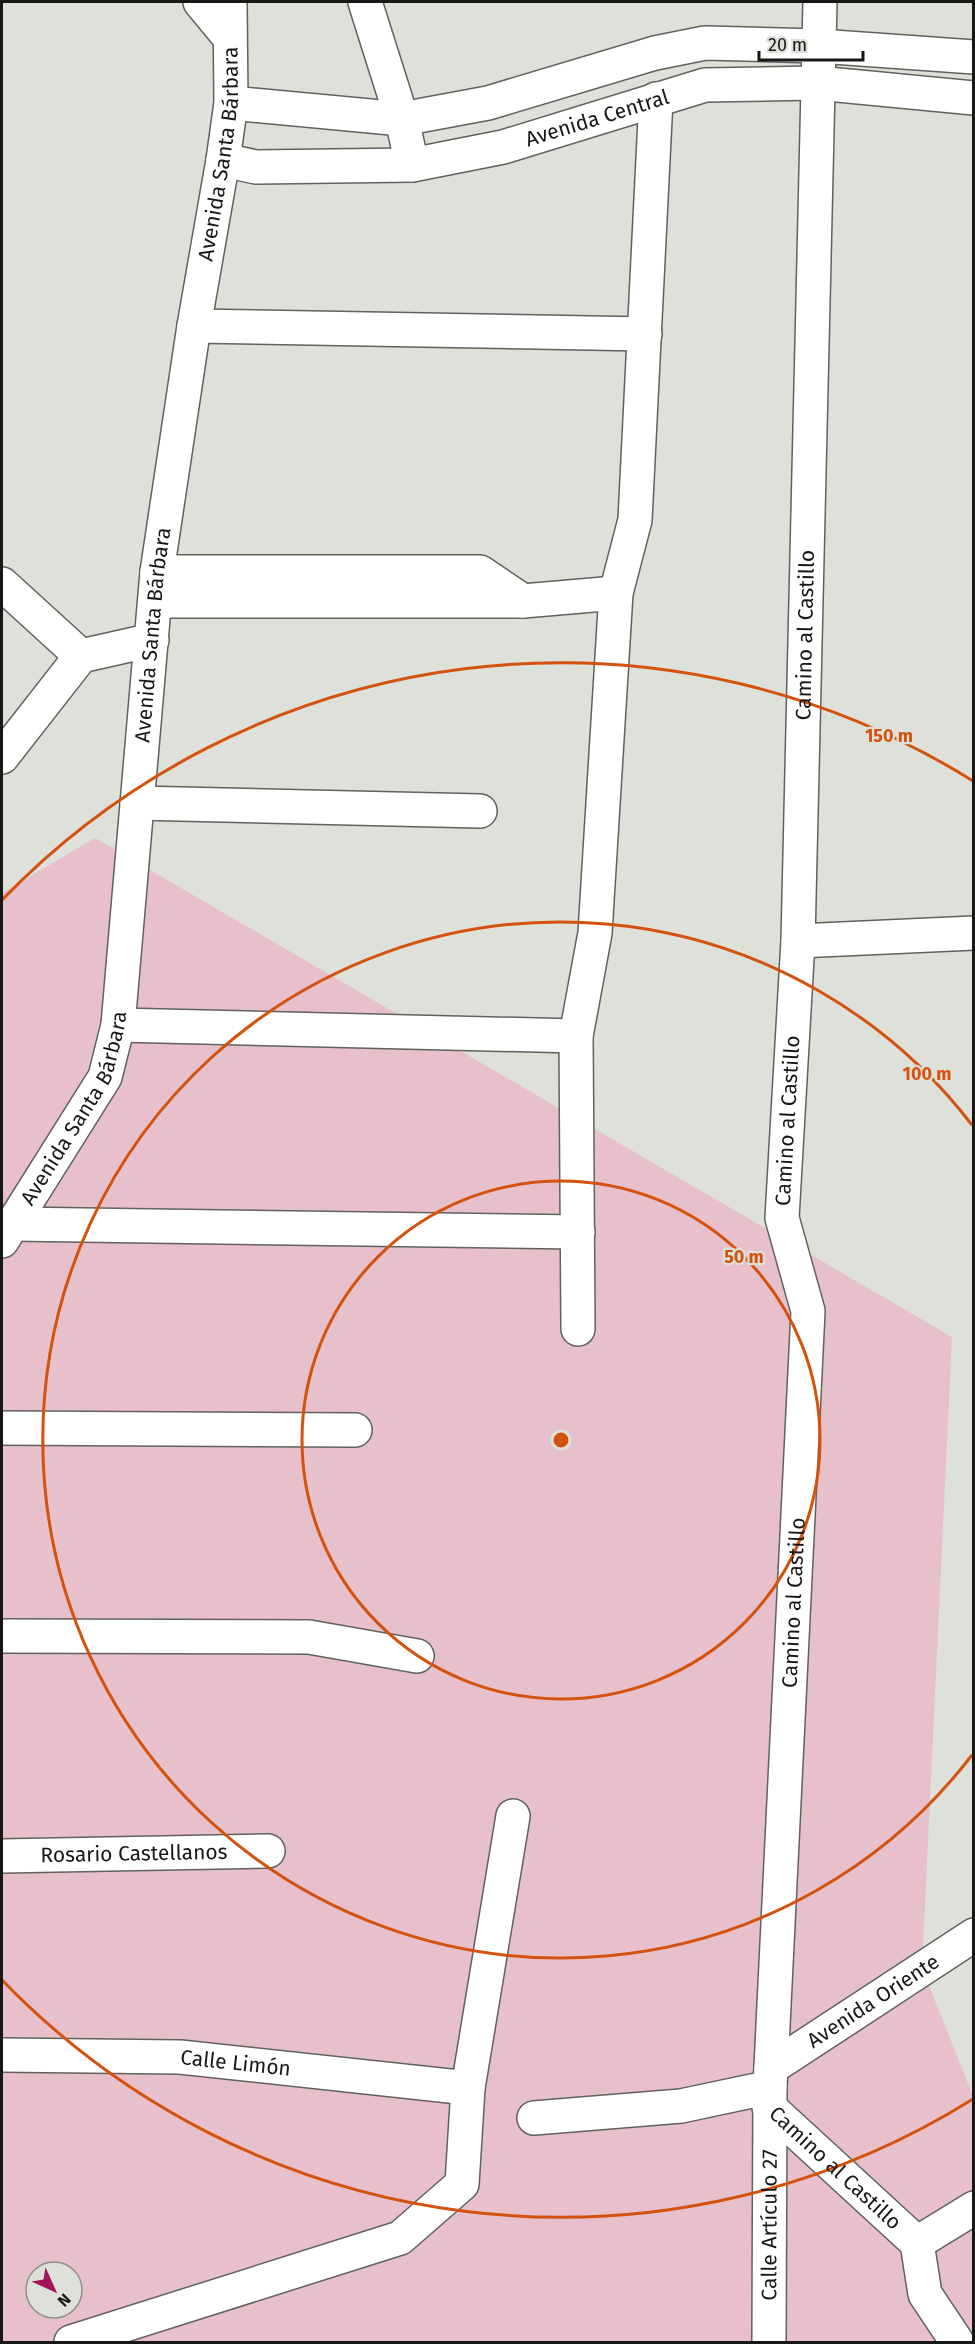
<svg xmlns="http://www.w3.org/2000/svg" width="975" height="2344" viewBox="0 0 975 2344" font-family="'Fira Sans',sans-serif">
  <rect width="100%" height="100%" fill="#dee0da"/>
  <!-- green -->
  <path fill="#e7c0cc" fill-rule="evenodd" d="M95 838 952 1337 922 1968 973 2096V2342H2V893ZM36 2272H72V2308H36Z"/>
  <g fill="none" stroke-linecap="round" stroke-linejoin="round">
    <!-- minor casing -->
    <g stroke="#60625c" stroke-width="36">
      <g id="minor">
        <path d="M200 2 229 37"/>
        <path d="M365 2 402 119 412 165"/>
        <path d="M231 103 402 119 488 103 655 53 705 43 819 46 974 57"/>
        <path id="s1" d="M223 160 256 167 412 165 503 147 705 85 817 83 974 98"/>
        <path d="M194 326 645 334"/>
        <path d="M157 572H480L523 601"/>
        <path d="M2 584 81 656 152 640"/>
        <path d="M155 601H523L616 593"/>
        <path d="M2 757 81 656"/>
        <path d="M137 803 480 811"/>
        <path d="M798 941 974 933"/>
        <path d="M118 1025 576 1036"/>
        <path d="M13 1224 578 1232"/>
        <path id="s2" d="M2 1241 105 1077 118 1025 157 572 194 326 223 160 231 103 230 2"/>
        <path d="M578 1329 576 1036 595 933 616 593 635 520 656 99"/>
        <path d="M2 1428 355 1430"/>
        <path d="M2 1636 309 1637 417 1656"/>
        <path id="s3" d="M2 1856 268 1851"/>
        <path id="s4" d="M2 2055 180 2057 468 2088"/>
        <path id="s5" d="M771 2068 974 1935"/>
        <path id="s6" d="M769 2107 917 2243 925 2294 957 2342"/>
        <path d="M534 2118 681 2106 770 2087"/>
        <path d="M917 2243 974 2208"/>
        <path d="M71 2342 400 2238 462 2184 468 2088 513 1816"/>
        <path id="s7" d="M769 2342 770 2087 808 1311 782 1218 798 941 820 2"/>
      </g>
    </g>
    <!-- minor -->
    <use href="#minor" stroke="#fff" stroke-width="33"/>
  </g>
  <!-- distance rings -->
  <g fill="none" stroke="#d3520d" stroke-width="3">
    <circle cx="561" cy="1440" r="259"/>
    <path d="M972 1755A518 518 0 1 1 972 1125"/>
    <path d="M973 2099A777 777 0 0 1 2 1980M2 900A777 777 0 0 1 973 781"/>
  </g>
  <g text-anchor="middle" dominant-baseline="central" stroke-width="4.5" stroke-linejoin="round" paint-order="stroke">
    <!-- street labels -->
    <g font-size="21" fill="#171816" stroke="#dee0da">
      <text stroke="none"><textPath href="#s1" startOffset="381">Avenida Central</textPath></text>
      <text stroke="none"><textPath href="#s2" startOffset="1125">Avenida Santa Bárbara</textPath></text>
      <text stroke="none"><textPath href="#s2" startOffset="639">Avenida Santa Bárbara</textPath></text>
      <text stroke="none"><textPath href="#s7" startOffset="1712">Camino al Castillo</textPath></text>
      <text stroke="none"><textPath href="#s2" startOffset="153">Avenida Santa Bárbara</textPath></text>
      <text stroke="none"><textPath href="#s7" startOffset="1226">Camino al Castillo</textPath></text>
      <text stroke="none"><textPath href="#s7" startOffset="740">Camino al Castillo</textPath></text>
      <text stroke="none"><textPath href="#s3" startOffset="132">Rosario Castellanos</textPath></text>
      <text stroke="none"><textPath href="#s5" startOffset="122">Avenida Oriente</textPath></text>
      <text stroke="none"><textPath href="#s4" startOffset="234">Calle Limón</textPath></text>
      <text stroke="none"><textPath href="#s6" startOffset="90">Camino al Castillo</textPath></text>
      <text stroke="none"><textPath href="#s7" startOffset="117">Calle Artículo 27</textPath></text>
    </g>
  </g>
  <circle cx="561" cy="1440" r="9" fill="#d3520d" stroke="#dee0da" stroke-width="3"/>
  <g font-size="18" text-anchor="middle" font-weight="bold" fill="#d3520d" stroke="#dee0da" stroke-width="4.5" stroke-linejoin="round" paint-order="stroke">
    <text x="889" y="742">150 m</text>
    <text x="927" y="1080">100 m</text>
    <text x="744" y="1263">50 m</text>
  </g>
  <!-- border -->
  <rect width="975" height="2344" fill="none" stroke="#171816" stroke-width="6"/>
  <!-- north arrow -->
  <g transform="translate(54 2290) rotate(135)"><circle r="28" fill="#dee0da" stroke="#8e908c" stroke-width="1.5"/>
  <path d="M0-4.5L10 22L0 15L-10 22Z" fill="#a2155b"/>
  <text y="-9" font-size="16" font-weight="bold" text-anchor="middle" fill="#171816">N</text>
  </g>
  <!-- scale -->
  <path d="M759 51v9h104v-9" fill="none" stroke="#171816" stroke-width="3"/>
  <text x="768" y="51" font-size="18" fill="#171816" stroke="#dee0da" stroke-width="4.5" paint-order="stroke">20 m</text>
</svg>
